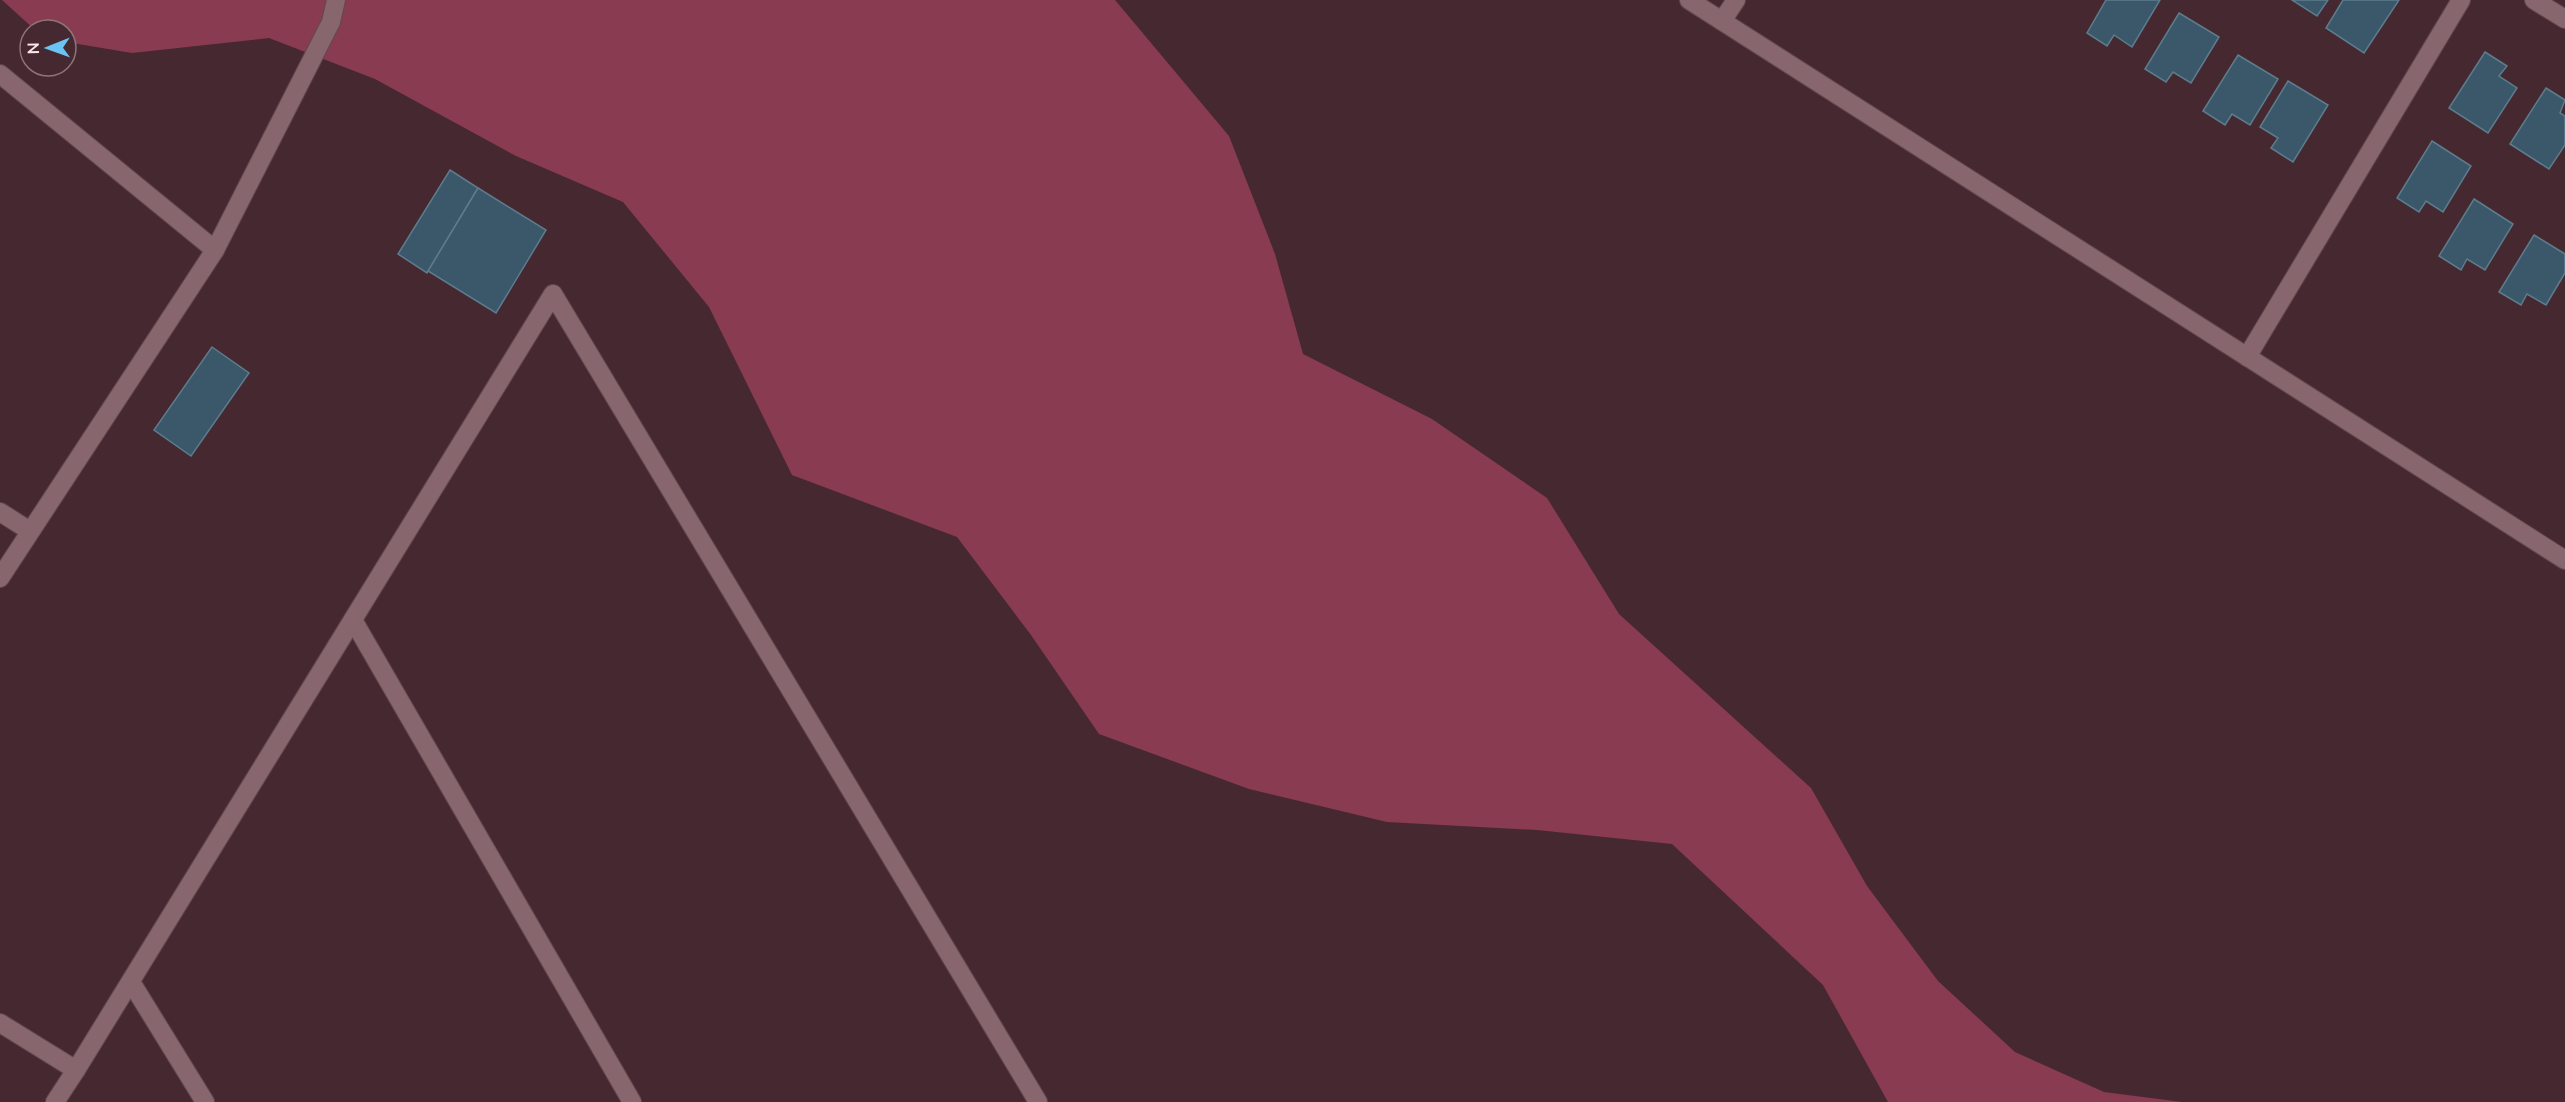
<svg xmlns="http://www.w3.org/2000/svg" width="2565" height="1102" viewBox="0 0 2565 1102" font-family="'Nunito Sans',sans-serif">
  <rect width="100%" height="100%" fill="#462930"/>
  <!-- green -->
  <path fill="#883b51" d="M2 0H1115L1229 136 1275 254 1303 354 1432 419 1547 498 1619 614 1811 788 1867 886 1938 981 2015 1052 2104 1092 2182 1102H1888L1823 985 1672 844 1537 830 1387 822 1249 789 1099 734 1031 635 957 537 792 475 709 307 623 202 516 156 375 79 269 38 132 53 66 42V30H35Z"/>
  <!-- building -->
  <g fill="#3a5869" stroke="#5d7c8e" stroke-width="1.5">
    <path d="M2106 0H2160L2132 47 2114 35 2107 46 2087 33Z"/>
    <path d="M2292 0H2328L2317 16Z"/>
    <path d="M2343 0H2399L2364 53 2326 28Z"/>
    <path d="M2179 13 2219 37 2191 83 2173 72 2166 82 2145 69Z"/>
    <path d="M2485 52 2507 66 2499 76 2517 88 2488 133 2449 108Z"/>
    <path d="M2238 55 2278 79 2250 125 2232 114 2225 125 2203 111Z"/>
    <path d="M2288 81 2328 105 2293 162 2271 148 2278 138 2260 127Z"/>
    <path d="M2546 88 2565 100 2560 113 2565 116V145L2549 169 2510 144Z"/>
    <path d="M2432 141 2471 166 2443 212 2426 201 2419 212 2397 198Z"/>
    <path d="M450 170 478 188 427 273 398 254Z"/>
    <path d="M478 188 546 230 496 313 428 271Z"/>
    <path d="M2474 199 2513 224 2485 270 2467 259 2461 270 2439 256Z"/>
    <path d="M2534 235 2565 254V273L2546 305 2527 294 2521 305 2499 292Z"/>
    <path d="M212 347 249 373 191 456 154 430Z"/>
  </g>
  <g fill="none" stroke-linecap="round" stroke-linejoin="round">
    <!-- street casing -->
    <g stroke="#62484f" stroke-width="20">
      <g id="street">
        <path d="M1689 0 2565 560"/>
        <path d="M2534 0 2565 19"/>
        <path d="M1722 21 1736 0"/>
        <path d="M0 74 215 250"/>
        <path d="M2247 357 2461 0"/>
        <path d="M0 512 30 531"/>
        <path d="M0 578 215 250 331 22 336 0"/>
        <path d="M353 620 632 1102"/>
        <path d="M131 982 205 1102"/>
        <path d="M0 1023 76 1070 55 1102"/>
        <path d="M76 1070 553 294 1038 1102"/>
      </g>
    </g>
    <!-- street -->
    <use href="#street" stroke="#88666d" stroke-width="18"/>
  </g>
  <!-- north arrow -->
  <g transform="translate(48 48) rotate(269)"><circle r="28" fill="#462930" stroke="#8e757a" stroke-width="1.5"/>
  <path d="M0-4.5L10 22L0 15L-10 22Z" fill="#6bc3f2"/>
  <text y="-9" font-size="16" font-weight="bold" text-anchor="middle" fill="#fae6ea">N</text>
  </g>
</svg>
